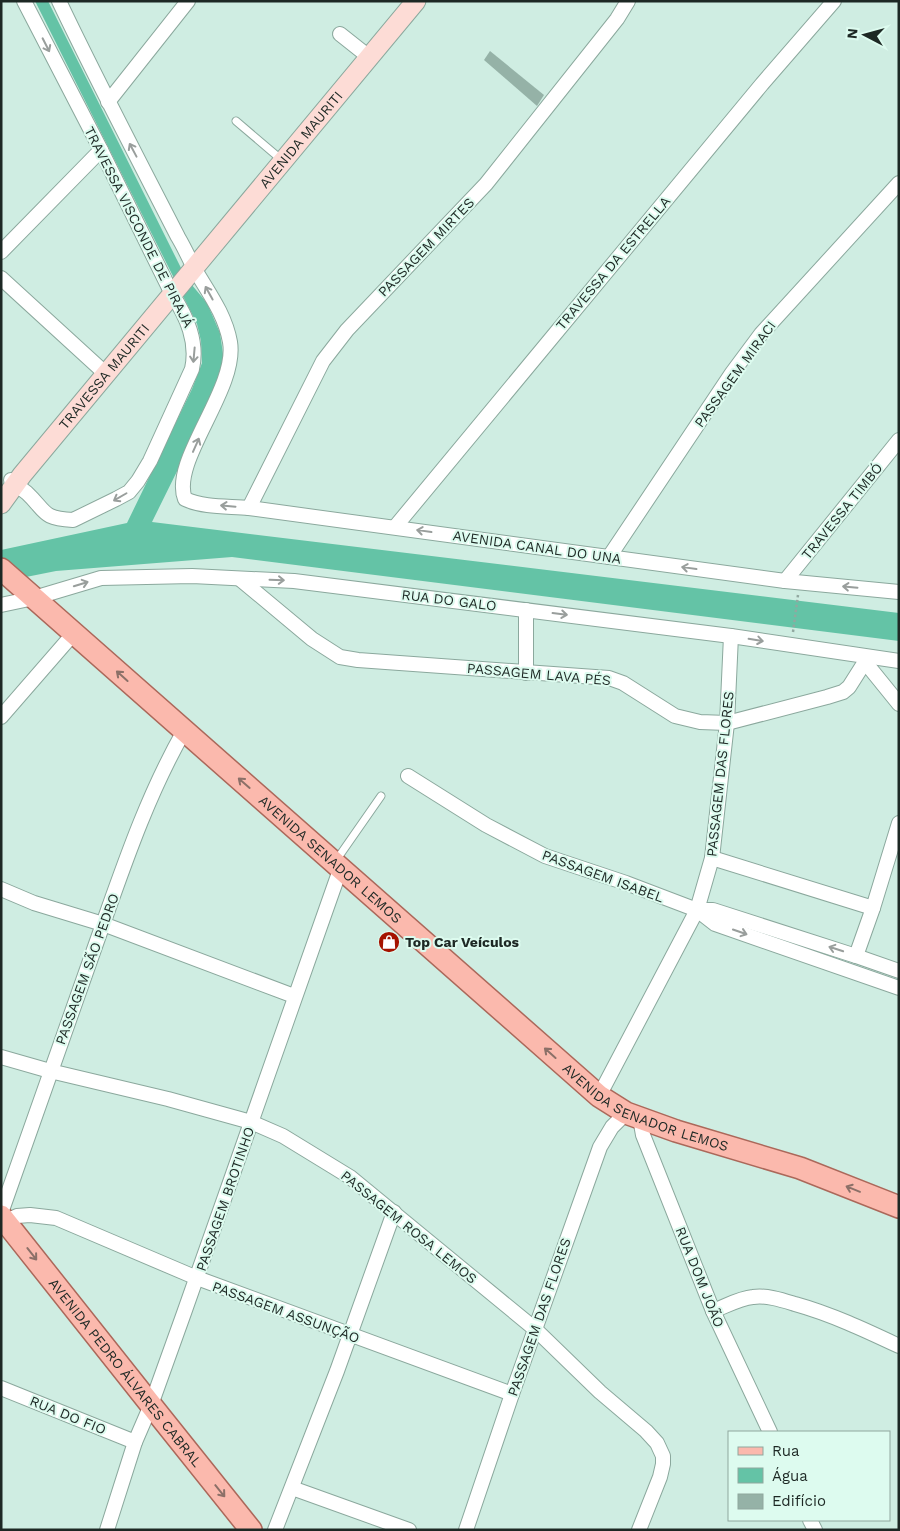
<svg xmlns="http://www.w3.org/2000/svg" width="900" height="1531" viewBox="0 0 900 1531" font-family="'Work Sans',sans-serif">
  <rect width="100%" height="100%" fill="#cfede2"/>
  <!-- water -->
  <path fill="#64c3a6" d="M35 1H48L186 278 207 303 220 333 224 361 218 380 189 447 152 522 899 613V641L232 557 56 571 1 582V550L127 523 192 389 202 363 201 341 197 324Z"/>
  <!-- building -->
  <path fill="#95b2a7" d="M490 51 544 95 537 106 484 60Z"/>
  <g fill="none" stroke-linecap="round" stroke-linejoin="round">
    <!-- service casing -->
    <g stroke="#8ba89d" stroke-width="9">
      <g id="service">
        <path d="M236 121 283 161"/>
        <path d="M335 862 381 796"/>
      </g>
    </g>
    <!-- minor casing -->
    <g stroke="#8ba89d" stroke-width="16">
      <g id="minor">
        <path d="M59 1C97 81 138 159 178 237 184 247 189 258 194 268 208 292 225 314 230 342 238 389 170 461 185 499 204 508 229 506 249 508L785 581 899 592"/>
        <path d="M340 34 369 57"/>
        <path d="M108 102 188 1"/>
        <path d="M1 252 101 150"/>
        <path d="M1 278 106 374"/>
        <path d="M11 480C16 485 22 489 27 493 47 512 41 518 73 520L116 499 129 492 138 481 150 461 192 369C198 342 187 317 172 294L101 150 24 1"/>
        <path d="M249 508 323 361 347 330 486 184 617 19 628 1"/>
        <path d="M395 527 762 84 834 1"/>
        <path d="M609 557 732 373 761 334 899 183"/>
        <path d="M240 579 312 639 340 657 358 660 609 678 623 683 675 716 700 722 727 723 827 697 843 692 849 687 868 657"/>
        <path d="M785 581 899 440"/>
        <path d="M1 605 34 598 101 578 192 576 294 581 731 636 899 661"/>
        <path d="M526 610V673"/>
        <path d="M865 662 899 704"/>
        <path d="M1 717 74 633"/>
        <path d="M408 776 486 825 545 856 626 883 697 910 715 924 899 988"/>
        <path d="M712 858 873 908"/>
        <path d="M1 889 34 903 103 924 294 996"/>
        <path d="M697 910H713L856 956 899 971"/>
        <path d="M856 956 873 908 899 823"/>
        <path d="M1 1057 50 1071 168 1099 251 1122 283 1136 350 1177 535 1329 600 1392 646 1431 657 1443 663 1456V1464L660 1477 639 1530"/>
        <path d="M599 1096 697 910 712 858 727 723 731 636"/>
        <path d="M640 1118 643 1135 713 1311 770 1432"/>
        <path d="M1 1213C33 1122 65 1031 97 941 123 868 146 798 184 731"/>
        <path d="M6 1221 17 1216 30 1215 56 1218 197 1278 512 1394"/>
        <path d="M713 1311C726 1306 740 1298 753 1297 767 1295 782 1300 795 1304 831 1314 865 1330 899 1346"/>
        <path d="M1 1388 135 1442"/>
        <path d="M292 1488 409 1530"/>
        <path d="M810 1520 815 1530"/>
        <path d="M107 1530 135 1442 151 1405 184 1313 341 867"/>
        <path d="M275 1530 337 1371 394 1212"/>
        <path d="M466 1530 512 1394 600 1147 612 1127 626 1113"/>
      </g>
    </g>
    <!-- secondary casing -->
    <g stroke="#8ba89d" stroke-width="21">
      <g id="secondary">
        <path id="s1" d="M1 504 22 475 416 1"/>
      </g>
    </g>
    <!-- primary casing -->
    <g stroke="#ab685a" stroke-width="24">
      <g id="primary">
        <path id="s2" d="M1 569 599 1096 626 1113 676 1131 800 1168 899 1207"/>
        <path id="s3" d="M1 1216 151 1405 251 1530"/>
      </g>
    </g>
    <!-- path -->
    <path stroke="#91a8a0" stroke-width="2.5" stroke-dasharray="2.5 2.5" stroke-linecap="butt" d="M793 632 798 595"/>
    <!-- service -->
    <use href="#service" stroke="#fff" stroke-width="7"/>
    <!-- minor -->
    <use href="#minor" stroke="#fff" stroke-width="14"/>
    <!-- secondary -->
    <use href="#secondary" stroke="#fddcd6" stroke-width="19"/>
    <!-- primary -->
    <use href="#primary" stroke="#fbb9ad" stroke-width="21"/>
  </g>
  <!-- one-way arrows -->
  <defs><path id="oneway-shaft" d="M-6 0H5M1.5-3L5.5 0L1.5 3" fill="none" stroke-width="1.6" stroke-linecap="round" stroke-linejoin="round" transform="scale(1.25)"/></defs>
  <g stroke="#999e9c">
    <use href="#oneway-shaft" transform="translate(46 45) rotate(63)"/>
    <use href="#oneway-shaft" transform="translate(133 150) rotate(-118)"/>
    <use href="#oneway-shaft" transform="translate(209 293) rotate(-119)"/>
    <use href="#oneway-shaft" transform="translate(194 355) rotate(95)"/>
    <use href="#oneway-shaft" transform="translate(196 445) rotate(-66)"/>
    <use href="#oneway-shaft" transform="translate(120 497) rotate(150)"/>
    <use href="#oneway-shaft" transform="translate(228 506) rotate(-175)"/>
    <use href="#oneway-shaft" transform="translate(424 531) rotate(-172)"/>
    <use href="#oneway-shaft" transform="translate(689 568) rotate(-172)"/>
    <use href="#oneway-shaft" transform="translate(277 580) rotate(2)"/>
    <use href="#oneway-shaft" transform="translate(81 584) rotate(-17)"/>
    <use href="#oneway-shaft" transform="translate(850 587) rotate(-175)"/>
    <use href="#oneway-shaft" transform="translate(560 614) rotate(7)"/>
    <use href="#oneway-shaft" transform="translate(756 640) rotate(9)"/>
    <use href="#oneway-shaft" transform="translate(740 932) rotate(19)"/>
    <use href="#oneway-shaft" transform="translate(836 949) rotate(-162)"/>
  </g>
  <g stroke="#8c7068">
    <use href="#oneway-shaft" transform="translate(122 676) rotate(-138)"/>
    <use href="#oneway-shaft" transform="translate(244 783) rotate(-139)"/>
    <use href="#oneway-shaft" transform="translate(550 1053) rotate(-138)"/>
    <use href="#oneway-shaft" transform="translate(853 1189) rotate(-158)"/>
    <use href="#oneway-shaft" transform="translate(32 1254) rotate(52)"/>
    <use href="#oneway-shaft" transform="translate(220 1491) rotate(51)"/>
  </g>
  <!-- icons -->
  <defs>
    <g id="shop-disc" transform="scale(1.125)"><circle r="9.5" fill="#a51300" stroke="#ddfbef"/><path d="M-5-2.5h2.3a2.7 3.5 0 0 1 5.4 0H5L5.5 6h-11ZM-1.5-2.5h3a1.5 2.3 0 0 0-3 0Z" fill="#fff"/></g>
  </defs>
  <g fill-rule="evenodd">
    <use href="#shop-disc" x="389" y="942"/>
  </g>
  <g text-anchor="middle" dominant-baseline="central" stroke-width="4" stroke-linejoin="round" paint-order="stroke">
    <!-- street labels -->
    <g font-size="14" fill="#1d2824" stroke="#ddfbef">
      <text stroke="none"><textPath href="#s1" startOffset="472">AVENIDA MAURITI</textPath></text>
      <text transform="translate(139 227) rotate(63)">TRAVESSA VISCONDE DE PIRAJÁ</text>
      <text transform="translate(426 247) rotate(-46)">PASSAGEM MIRTES</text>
      <text transform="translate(613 263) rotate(-50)">TRAVESSA DA ESTRELLA</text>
      <text transform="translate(735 374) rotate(-54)">PASSAGEM MIRACI</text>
      <text stroke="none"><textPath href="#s1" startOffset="164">TRAVESSA MAURITI</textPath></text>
      <text transform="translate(842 511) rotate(-51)">TRAVESSA TIMBÓ</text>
      <text transform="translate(537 547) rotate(8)">AVENIDA CANAL DO UNA</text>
      <text transform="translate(449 600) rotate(7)">RUA DO GALO</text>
      <text transform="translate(539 674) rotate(5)">PASSAGEM LAVA PÉS</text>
      <text transform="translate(720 774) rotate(-84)">PASSAGEM DAS FLORES</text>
      <text stroke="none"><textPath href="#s2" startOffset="439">AVENIDA SENADOR LEMOS</textPath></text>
      <text transform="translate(603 876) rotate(20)">PASSAGEM ISABEL</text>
      <text transform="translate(87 969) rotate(-70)">PASSAGEM SÃO PEDRO</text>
      <text stroke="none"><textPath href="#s2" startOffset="844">AVENIDA SENADOR LEMOS</textPath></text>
      <text transform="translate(225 1199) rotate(-71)">PASSAGEM BROTINHO</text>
      <text transform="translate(409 1227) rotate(39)">PASSAGEM ROSA LEMOS</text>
      <text transform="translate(700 1277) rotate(68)">RUA DOM JOÃO</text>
      <text transform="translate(286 1312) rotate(20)">PASSAGEM ASSUNÇÃO</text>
      <text transform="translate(539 1317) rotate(-71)">PASSAGEM DAS FLORES</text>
      <text stroke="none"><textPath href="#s3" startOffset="200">AVENIDA PEDRO ÁLVARES CABRAL</textPath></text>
      <text transform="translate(68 1415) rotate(22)">RUA DO FIO</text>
    </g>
    <!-- poi labels -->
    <g font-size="14" font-weight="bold" fill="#1d2824" stroke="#ddfbef" text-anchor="start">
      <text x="405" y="942">Top Car Veículos</text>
    </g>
  </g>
  <!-- border -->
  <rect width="900" height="1531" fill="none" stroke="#1d2824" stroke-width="5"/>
  <!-- legend -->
  <rect x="728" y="1431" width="162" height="90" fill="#ddfbef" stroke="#90a79e"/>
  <rect x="738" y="1447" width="25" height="8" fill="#fbb9ad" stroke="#90a79e"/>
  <text x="772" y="1456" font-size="15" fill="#1d2824">Rua</text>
  <rect x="738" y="1468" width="25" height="15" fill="#64c3a6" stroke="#90a79e"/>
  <text x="772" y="1481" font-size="15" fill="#1d2824">Água</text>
  <rect x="738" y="1494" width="25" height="15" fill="#95b2a7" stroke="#90a79e"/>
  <text x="772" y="1506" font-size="15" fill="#1d2824">Edifício</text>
  <!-- north arrow -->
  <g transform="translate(865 35) rotate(276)" stroke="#ddfbef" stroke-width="4" paint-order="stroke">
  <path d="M0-4L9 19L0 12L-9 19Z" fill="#1d2824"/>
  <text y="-8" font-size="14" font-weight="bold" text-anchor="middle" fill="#1d2824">N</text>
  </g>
</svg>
